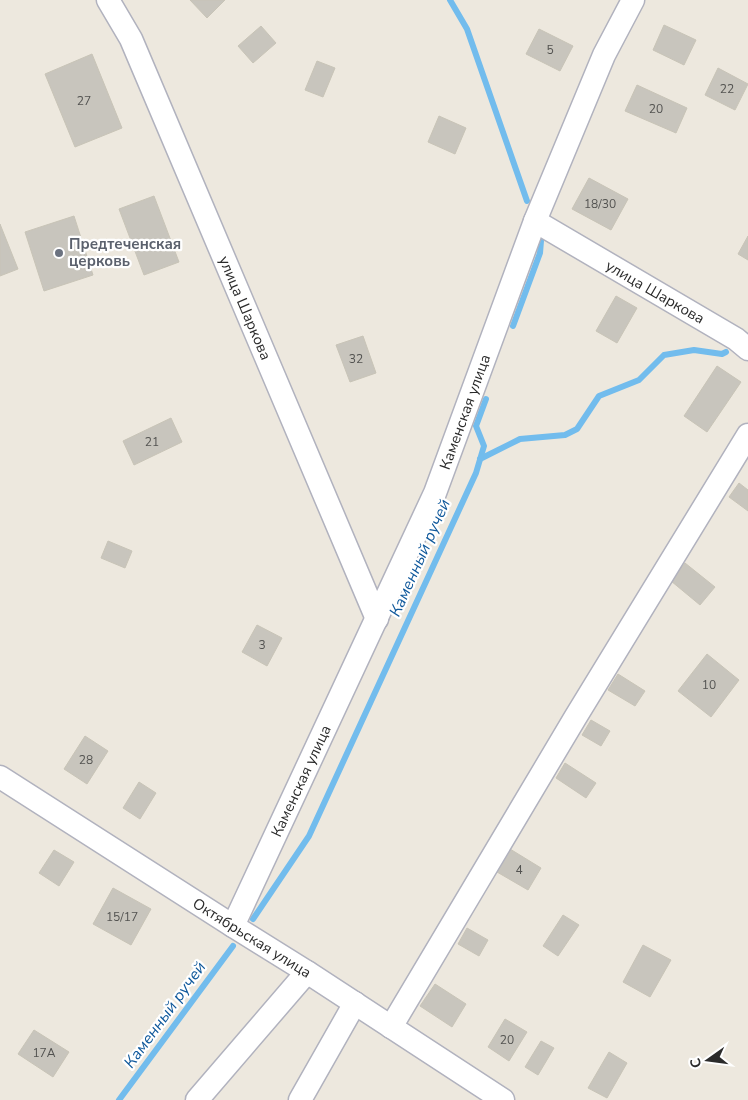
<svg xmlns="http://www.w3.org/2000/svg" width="748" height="1100" viewBox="0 0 748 1100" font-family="'Nunito Sans',sans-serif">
  <rect width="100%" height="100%" fill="#ede8de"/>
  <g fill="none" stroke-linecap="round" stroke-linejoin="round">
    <!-- stream -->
    <g stroke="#72bced" stroke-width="6">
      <path d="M450 0 467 29 527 201"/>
      <path d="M513 326 540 253 541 241"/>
      <path d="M480 459 520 439 565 435 577 429 599 396 639 380 664 355 694 350 722 354 726 352"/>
      <path d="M253 919 309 836 476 473 484 446 476 426 486 399"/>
      <path d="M119 1100 233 946"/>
    </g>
  </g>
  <!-- building -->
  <g fill="#c8c5bd" stroke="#c8c4b7">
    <path d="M190 0H225L207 18Z"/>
    <path d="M664 25 696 40 684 65 653 50Z"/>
    <path d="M261 26 276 43 253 63 238 46Z"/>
    <path d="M539 29 573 46 560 71 526 54Z"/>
    <path d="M92 54 122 128 75 147 45 74Z"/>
    <path d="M317 61 335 68 323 97 305 90Z"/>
    <path d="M718 68 748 84 735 110 705 95Z"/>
    <path d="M637 85 687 108 676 133 625 111Z"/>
    <path d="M439 116 466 128 455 154 428 142Z"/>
    <path d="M589 178 628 199 611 230 572 209Z"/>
    <path d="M154 196 179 262 144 275 119 209Z"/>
    <path d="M74 216 93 275 44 291 25 232Z"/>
    <path d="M0 224 18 269 0 276Z"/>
    <path d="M748 236V260L738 254Z"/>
    <path d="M616 296 637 308 617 343 596 331Z"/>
    <path d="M363 336 376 373 350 382 336 345Z"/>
    <path d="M717 366 741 382 707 432 684 416Z"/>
    <path d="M171 418 182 442 134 465 123 441Z"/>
    <path d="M739 483 748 490V511L729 497Z"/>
    <path d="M108 541 132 551 125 568 101 558Z"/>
    <path d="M685 563 715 587 700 605 671 581Z"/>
    <path d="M257 625 282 638 267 666 242 652Z"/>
    <path d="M707 654 739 680 711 717 678 691Z"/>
    <path d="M618 674 645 691 635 706 608 690Z"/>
    <path d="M591 720 610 731 601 746 582 735Z"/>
    <path d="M85 736 108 751 87 784 64 769Z"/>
    <path d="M565 763 596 783 586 798 556 778Z"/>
    <path d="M139 782 156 793 140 819 123 808Z"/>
    <path d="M510 849 541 868 528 890 497 872Z"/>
    <path d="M54 850 74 862 59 886 39 873Z"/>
    <path d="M113 888 151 909 131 945 93 924Z"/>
    <path d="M563 915 579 925 558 956 543 946Z"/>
    <path d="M467 928 488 940 479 956 458 944Z"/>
    <path d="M643 945 671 960 650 997 623 982Z"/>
    <path d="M435 984 466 1004 452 1027 420 1006Z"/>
    <path d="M505 1019 527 1032 509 1061 488 1047Z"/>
    <path d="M34 1030 69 1052 53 1077 18 1054Z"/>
    <path d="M541 1041 554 1048 538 1075 525 1067Z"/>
    <path d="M609 1052 627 1063 607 1098 588 1088Z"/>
  </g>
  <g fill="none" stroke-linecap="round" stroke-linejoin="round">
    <!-- street casing -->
    <g stroke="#b1b2be" stroke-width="25">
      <g id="street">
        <path d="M108 0 131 39 377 619"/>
        <path d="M535 221 736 339 748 349"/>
        <path d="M0 777 233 926 307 972 503 1100"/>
        <path d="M233 926 435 493 535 221 604 55 633 0"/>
        <path d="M391 1027 575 718 748 435"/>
        <path d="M197 1100 307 972"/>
        <path d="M300 1100 355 1003"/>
      </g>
    </g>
    <!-- street -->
    <use href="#street" stroke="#fff" stroke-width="22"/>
  </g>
  <!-- markers -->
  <circle fill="#6b7280" stroke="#fff" stroke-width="2" cx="59" cy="253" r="5"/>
  <g text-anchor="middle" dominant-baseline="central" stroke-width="4.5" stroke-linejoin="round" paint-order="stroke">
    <!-- number labels -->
    <g font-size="12" fill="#525250">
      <text x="550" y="50">5</text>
      <text x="727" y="89">22</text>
      <text x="84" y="101">27</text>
      <text x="656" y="109">20</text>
      <text x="600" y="204">18/30</text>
      <text x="356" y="359">32</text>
      <text x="152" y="442">21</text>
      <text x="262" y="645">3</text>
      <text x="709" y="685">10</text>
      <text x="86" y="760">28</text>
      <text x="519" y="870">4</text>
      <text x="122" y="917">15/17</text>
      <text x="507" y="1040">20</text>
      <text x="44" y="1053">17А</text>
    </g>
    <!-- worship labels -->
    <g font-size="15" font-weight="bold" fill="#5b616d" stroke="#fff" text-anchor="start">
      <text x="69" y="244">Предтеченская<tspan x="69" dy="17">церковь</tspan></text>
    </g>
    <!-- street labels -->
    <g font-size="15" fill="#2b2b2b" stroke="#fff">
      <text transform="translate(655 292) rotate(30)">улица Шаркова</text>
      <text transform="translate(245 308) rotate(67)">улица Шаркова</text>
      <text transform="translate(465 412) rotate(-70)">Каменская улица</text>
      <text transform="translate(301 781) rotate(-65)">Каменская улица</text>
      <text transform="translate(252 938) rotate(32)">Октябрьская улица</text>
    </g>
    <!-- water labels -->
    <g font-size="16" font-style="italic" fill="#0f589b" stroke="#fff">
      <text transform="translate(420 558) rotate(-66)">Каменный ручей</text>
      <text transform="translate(165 1015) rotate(-54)">Каменный ручей</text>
    </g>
  </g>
  <!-- north arrow -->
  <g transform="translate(708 1060) rotate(256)" stroke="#ffffff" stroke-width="4" paint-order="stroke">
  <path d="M0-4L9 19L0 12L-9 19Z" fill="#2b2b2b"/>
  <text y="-8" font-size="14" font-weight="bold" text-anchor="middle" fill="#2b2b2b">С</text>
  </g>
</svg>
